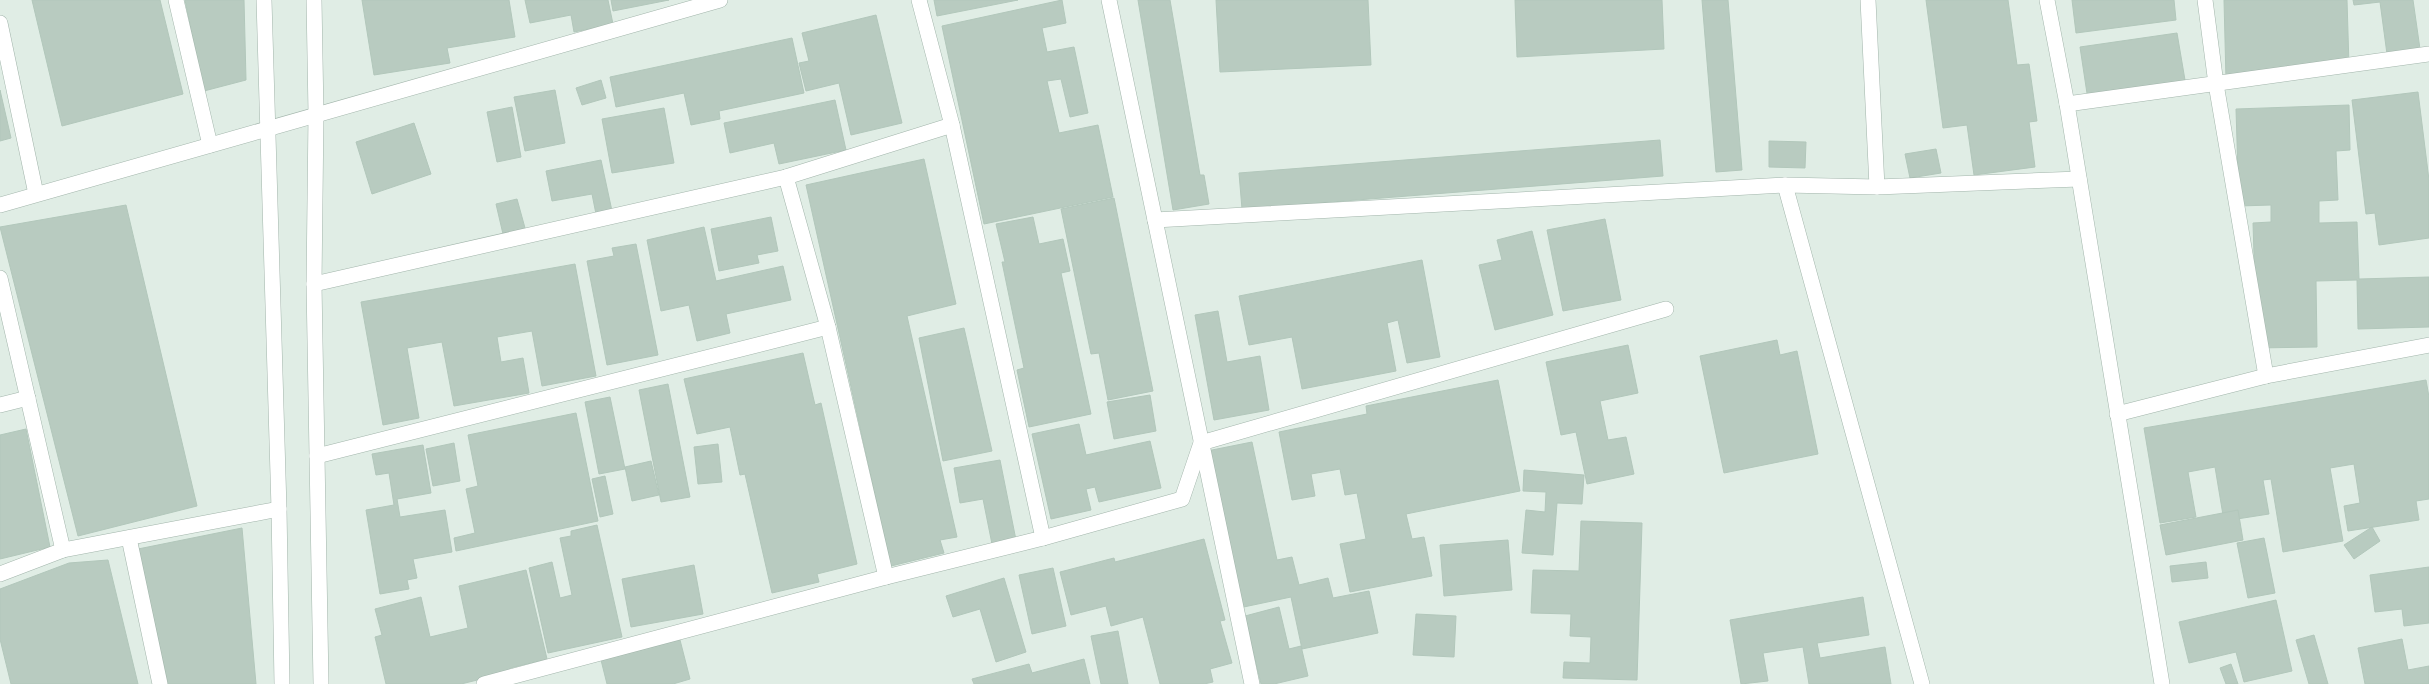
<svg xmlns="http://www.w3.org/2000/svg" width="2429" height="684" viewBox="0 0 2429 684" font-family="Karla,sans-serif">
  <rect width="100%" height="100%" fill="#e0ede5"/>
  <!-- building -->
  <g fill="#b8cbc0" stroke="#b2c7bb">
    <path d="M32 0H160L183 94 62 126Z"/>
    <path d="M185 0H244L246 80 204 91Z"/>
    <path d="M362 0H509L515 37 447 48 450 63 374 75Z"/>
    <path d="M525 0H608L613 24 574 32 571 15 530 23Z"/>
    <path d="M611 0H669L613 11Z"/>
    <path d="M934 0H1018L937 16Z"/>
    <path d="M1062 0 1066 23 1042 28 1047 52 1074 47 1088 113 1070 117 1061 79 1047 81 1059 133 1098 125 1113 197 984 224 942 26Z"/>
    <path d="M1138 0H1170L1200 175H1204L1209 204 1173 210Z"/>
    <path d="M1216 0H1368L1371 65 1220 72Z"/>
    <path d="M1515 0H1662L1664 49 1517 57Z"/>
    <path d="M1702 0H1728L1742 170 1716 172Z"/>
    <path d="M1926 0H2008L2017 65 2029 64 2037 121 2029 122 2035 167 1974 175 1967 125 1943 128Z"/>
    <path d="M2072 0H2174L2176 20 2076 33Z"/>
    <path d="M2224 0H2347L2349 66 2226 80Z"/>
    <path d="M2353 0H2413L2420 49 2387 54 2380 2 2354 5Z"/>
    <path d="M876 15 902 123 851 135 839 83 806 91 799 63 809 61 802 33Z"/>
    <path d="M2177 33 2186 86 2088 100 2080 47Z"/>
    <path d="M792 38 804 93 719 111 720 119 691 125 684 93 616 107 610 77Z"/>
    <path d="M601 80 606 98 582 105 576 88Z"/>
    <path d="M0 90 11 138 0 141Z"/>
    <path d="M555 90 565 143 525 151 514 97Z"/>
    <path d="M2418 92 2429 180V238L2379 245 2375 213 2366 214 2352 100Z"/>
    <path d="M835 100 846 150 779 164 774 143 730 153 724 123Z"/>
    <path d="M2349 105 2350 150 2336 151 2338 200 2319 201V223L2357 222 2359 279 2429 277V327L2358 329 2357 280 2316 281 2317 347 2257 348 2253 223 2271 222V205L2239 206 2236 109Z"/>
    <path d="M512 107 521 157 497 162 487 112Z"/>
    <path d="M664 108 674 163 612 173 602 119Z"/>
    <path d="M414 123 431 174 372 194 356 142Z"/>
    <path d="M1660 140 1663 176 1242 209 1239 173Z"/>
    <path d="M1769 141 1806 142 1805 168 1769 167Z"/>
    <path d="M1936 149 1941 173 1910 178 1905 154Z"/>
    <path d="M924 159 956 304 907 316 957 537 940 540 944 553 891 566 806 185Z"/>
    <path d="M601 160 612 211 596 214 592 194 552 201 546 171Z"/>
    <path d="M1114 198 1153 391 1108 400 1099 353 1091 354 1061 209Z"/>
    <path d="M517 199 525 228 503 234 496 204Z"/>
    <path d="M126 205 197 506 78 536 0 227Z"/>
    <path d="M771 217 778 251 757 255 759 263 719 271 711 229Z"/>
    <path d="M1033 217 1039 244 1063 239 1070 271 1061 273 1091 414 1029 427 1017 370 1024 368 1002 262H1005L996 224Z"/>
    <path d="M1605 219 1621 300 1563 311 1547 230Z"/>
    <path d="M704 227 716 281 783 266 791 300 726 314 730 333 697 341 689 305 661 311 647 240Z"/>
    <path d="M1532 231 1553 315 1495 330 1479 265 1502 260 1497 240Z"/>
    <path d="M636 244 658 355 607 365 587 261 614 256 612 248Z"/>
    <path d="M1422 260 1440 357 1407 363 1398 320 1387 323 1396 371 1302 389 1292 337 1249 345 1239 296Z"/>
    <path d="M575 264 596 376 542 386 532 331 497 337 501 362 523 358 529 393 454 406 442 342 407 348 419 418 383 425 361 302Z"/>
    <path d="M1218 311 1227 362 1260 356 1269 410 1214 420 1195 315Z"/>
    <path d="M964 328 992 451 943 461 919 338Z"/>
    <path d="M1777 340 1780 355 1797 351 1818 454 1724 473 1700 356Z"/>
    <path d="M1628 345 1638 393 1600 401 1608 440 1626 437 1634 474 1587 484 1576 432 1561 435 1546 362Z"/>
    <path d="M803 353 815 405 821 403 857 564 817 574 819 582 772 593 745 474 740 475 730 427 697 434 684 379Z"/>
    <path d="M1498 380 1520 491 1406 514 1412 539 1424 537 1432 576 1350 592 1340 544 1366 539 1357 493 1345 495 1340 469 1311 474 1315 496 1292 500 1279 432 1367 414 1366 406Z"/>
    <path d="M2426 380 2429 397V499L2416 501 2419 520 2348 531 2344 506 2360 503 2354 464 2330 468 2343 541 2283 552 2271 479 2263 480 2269 514 2224 521 2215 467 2188 472 2196 517 2160 523 2144 428Z"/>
    <path d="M668 384 690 497 661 502 639 390Z"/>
    <path d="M1150 395 1156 431 1114 439 1107 402Z"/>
    <path d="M610 397 625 469 599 474 585 402Z"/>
    <path d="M576 413 598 521 456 551 454 538 475 533 466 489 478 486 468 435Z"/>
    <path d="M1079 424 1086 455 1150 441 1161 488 1099 502 1095 487 1086 489 1091 510 1051 519 1032 434Z"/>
    <path d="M26 429 50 547 0 559V435Z"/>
    <path d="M1252 442 1277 560 1292 557 1299 585 1328 578 1333 598 1369 591 1378 633 1302 649 1291 597 1239 608 1207 451Z"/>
    <path d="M454 443 460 481 433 486 426 449Z"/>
    <path d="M718 444 722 482 698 484 694 447Z"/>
    <path d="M423 445 431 493 397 499 400 517 445 510 452 552 413 559 417 578 407 580 409 589 380 594 366 510 394 505 389 473 376 475 372 454Z"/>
    <path d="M1000 460 1016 540 992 544 983 499 960 503 954 468Z"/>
    <path d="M651 461 659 495 632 501 625 467Z"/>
    <path d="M1524 470 1584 475 1582 504 1557 503 1553 555 1522 553 1526 510 1545 512 1546 492 1523 491Z"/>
    <path d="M605 476 613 514 600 517 592 479Z"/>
    <path d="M2238 510 2243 540 2166 555 2160 525Z"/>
    <path d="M1581 521 1642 523 1637 680 1563 678 1564 662 1590 663 1591 637 1570 636 1571 614 1531 613 1533 570 1579 571Z"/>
    <path d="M597 525 622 637 548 653 529 568 552 562 560 598 572 595 560 538 571 536V531Z"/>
    <path d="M2372 527 2380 541 2354 559 2344 545Z"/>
    <path d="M242 528 256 684H168L138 549Z"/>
    <path d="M2264 538 2275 593 2248 598 2237 543Z"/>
    <path d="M1204 539 1225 620 1220 621 1232 663 1210 669 1213 682 1204 684H1160L1143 617 1111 626 1106 606 1071 615 1060 572 1114 558 1115 562Z"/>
    <path d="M1508 540 1512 590 1444 596 1440 545Z"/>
    <path d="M108 560 138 684H11L0 639V589L69 563Z"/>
    <path d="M2206 562 2208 578 2172 582 2170 566Z"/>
    <path d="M694 565 703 614 631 627 622 579Z"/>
    <path d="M2429 567V623L2404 626 2402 609 2375 612 2370 575Z"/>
    <path d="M1053 568 1066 626 1032 634 1019 575Z"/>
    <path d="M526 570 547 659 510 668V672L461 684H386L375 637 382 635 375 609 421 597 430 637 468 628 459 586Z"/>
    <path d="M1004 578 1026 652 996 662 980 609 953 617 946 596Z"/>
    <path d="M1863 597 1869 635 1817 643 1820 658 1885 647 1891 684H1809L1803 647 1763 653 1768 681 1741 684 1730 620Z"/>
    <path d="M2276 600 2292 671 2244 682 2236 652 2189 663 2179 622Z"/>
    <path d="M1279 607 1289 649 1301 646 1308 676 1274 684H1261L1245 616Z"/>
    <path d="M1416 614 1456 616 1454 657 1413 655Z"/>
    <path d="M1118 631 1128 684H1101L1091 636Z"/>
    <path d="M2314 635 2328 684H2309L2296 640Z"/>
    <path d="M2402 639 2408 670 2429 666V684H2365L2358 648Z"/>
    <path d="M680 640 690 679 673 684H607L601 660Z"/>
    <path d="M1084 659 1090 684H974L972 679 1029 664 1032 673Z"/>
    <path d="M2231 664 2238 684H2226L2220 668Z"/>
  </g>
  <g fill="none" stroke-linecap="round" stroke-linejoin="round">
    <!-- minor casing -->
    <g stroke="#a2b5ab" stroke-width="16">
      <g id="minor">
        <path d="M176 0 210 145"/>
        <path d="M1109 0 1252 684"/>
        <path d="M1868 0 1877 187"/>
        <path d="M2047 0 2067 104 2162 684"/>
        <path d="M2205 0 2216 84 2266 376"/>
        <path d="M0 23 36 194"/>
        <path d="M2067 104 2429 54"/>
        <path d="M786 177 828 327 886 577"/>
        <path d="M1785 185 1922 684"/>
        <path d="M0 205 720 0"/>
        <path d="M1155 220 1785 185 1877 187 2079 179"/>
        <path d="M0 278 63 550 279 509"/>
        <path d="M314 284 786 177 952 125"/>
        <path d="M0 405 28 398"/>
        <path d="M2117 414 2266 376 2429 345"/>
        <path d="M317 456 828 327"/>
        <path d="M129 538 160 684"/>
        <path d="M1043 538 1182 499 1201 443 1666 309"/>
        <path d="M0 574 63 550"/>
        <path d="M484 684 886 577 1043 538 952 125 919 0"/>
      </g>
    </g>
    <!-- tertiary casing -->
    <g stroke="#a2b5ab" stroke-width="16">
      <g id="tertiary">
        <path d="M264 0 279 509 282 684"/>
        <path d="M314 0 316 114 314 284 321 684"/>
      </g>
    </g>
    <!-- minor -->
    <use href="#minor" stroke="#fff" stroke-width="15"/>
    <!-- tertiary -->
    <use href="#tertiary" stroke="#fff" stroke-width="15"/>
  </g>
</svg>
